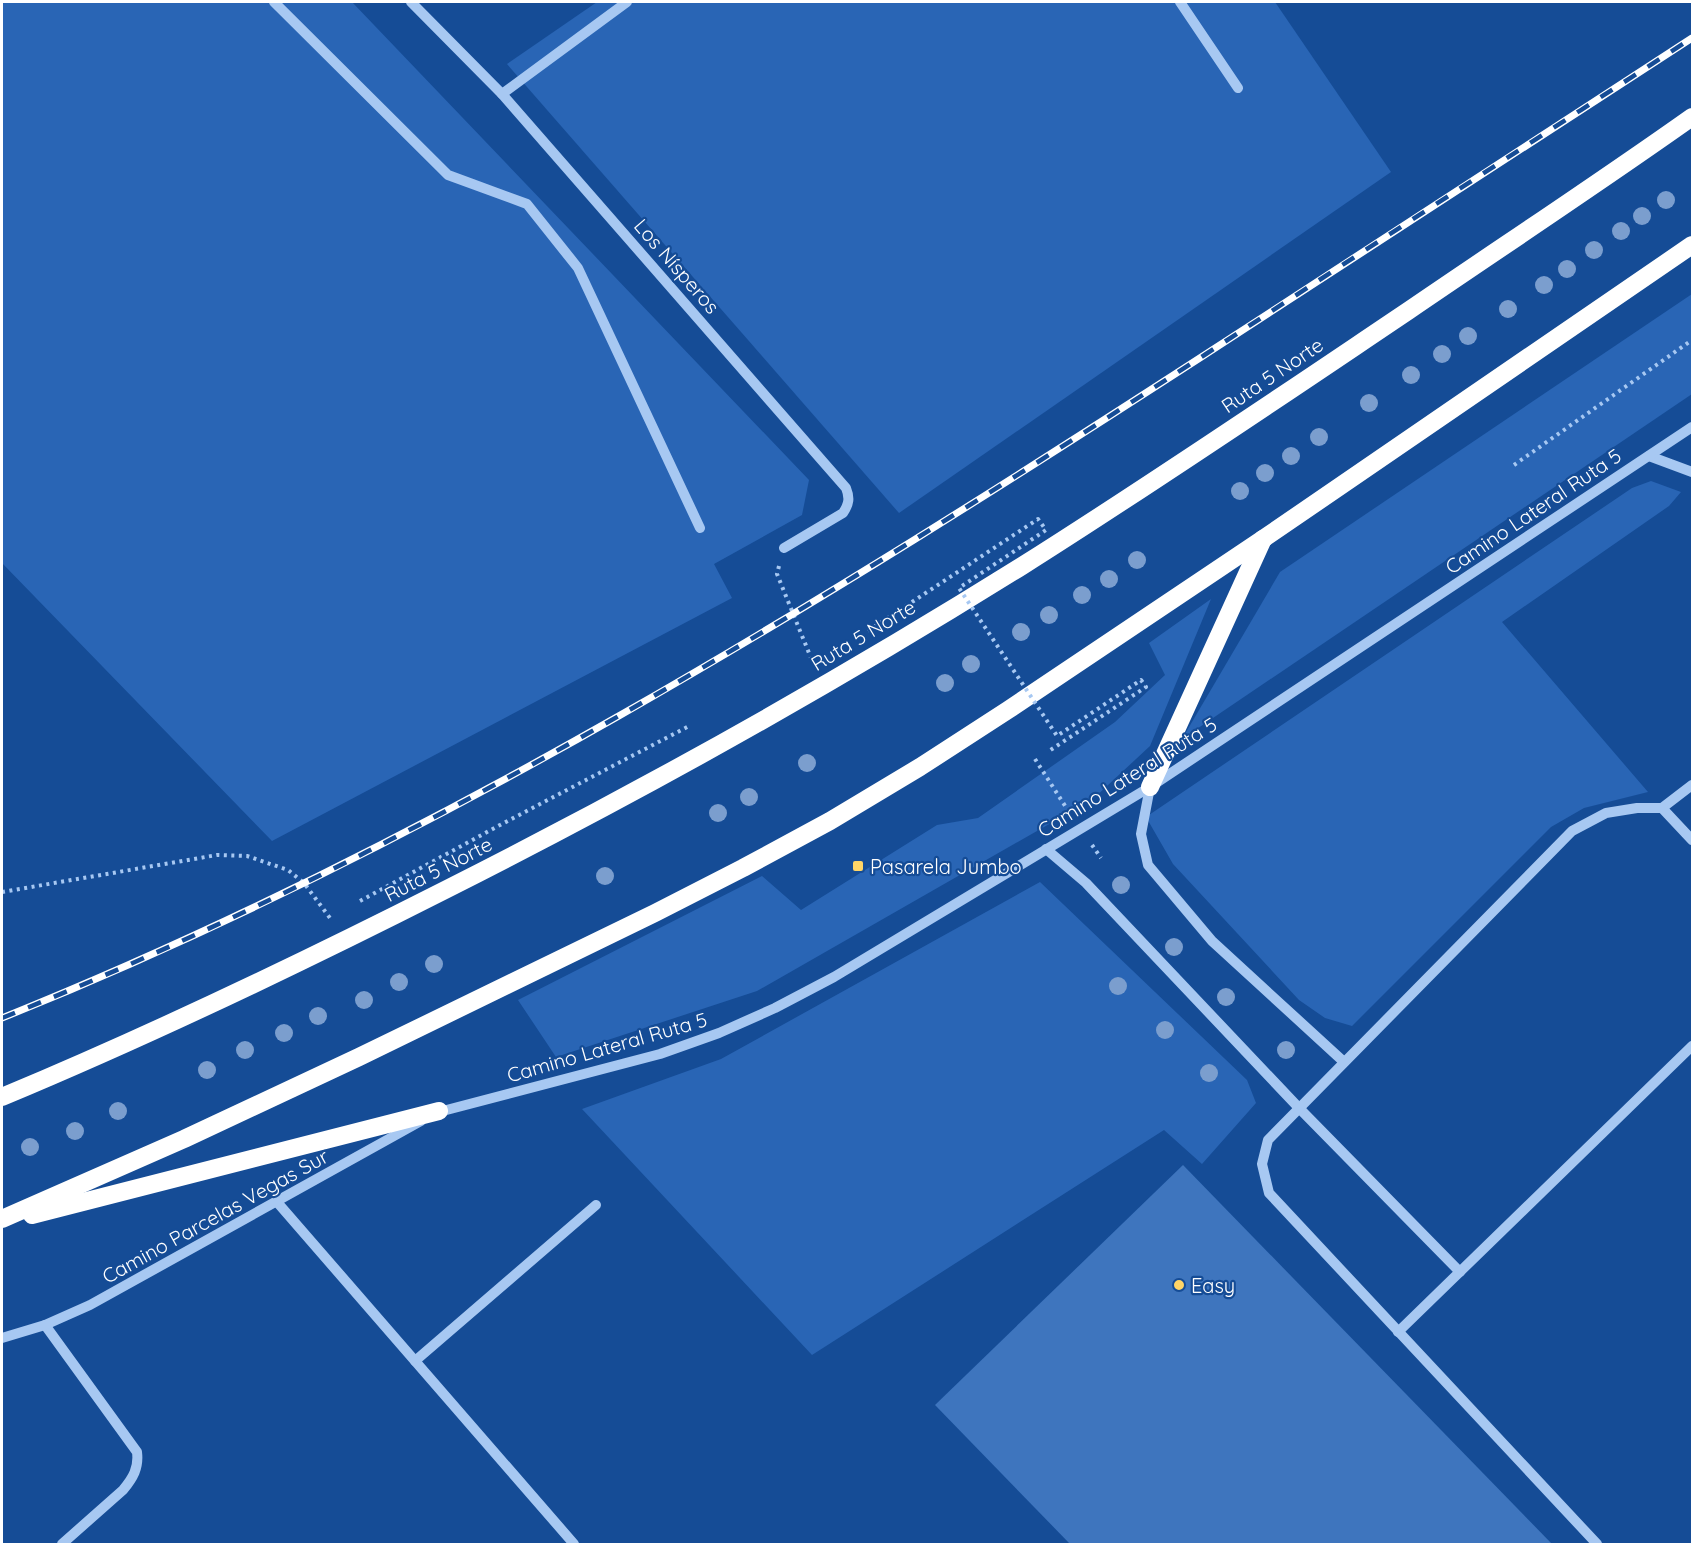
<svg xmlns="http://www.w3.org/2000/svg" width="1694" height="1546" viewBox="0 0 1694 1546" font-family="Quicksand,sans-serif">
  <rect width="100%" height="100%" fill="#154c96"/>
  <!-- green -->
  <g fill="#2965b5">
    <path d="M2 2H352L809 480 802 515 714 564 732 598 272 841 2 563Z"/>
    <path d="M597 2H1275L1391 172 899 513 507 64Z"/>
    <path d="M1692 294V394L1182 739 1280 572Z"/>
    <path d="M1651 481 1681 492 1669 506 1502 622 1648 792 1584 808 1551 827 1352 1026 1325 1018 1299 1000 1173 864 1146 817 1632 488Z"/>
    <path d="M1211 599 1150 746 1093 799 757 991 556 1057 518 1000 762 876 801 910 937 825 978 818 1115 722 1165 675 1149 643Z"/>
    <path d="M1040 882 1247 1080 1256 1103 1202 1164 1164 1130 812 1355 582 1109 721 1059Z"/>
  </g>
  <!-- building -->
  <path fill="#3e75be" d="M1183 1165 1552 1544H1070L935 1405Z"/>
  <g fill="none" stroke-linecap="round" stroke-linejoin="round">
    <!-- path -->
    <g stroke="#a7c8f2" stroke-width="4" stroke-dasharray="3 4.5" stroke-linecap="butt">
      <path d="M1514 465 1692 340"/>
      <path d="M779 566 777 574 811 658"/>
      <path d="M1035 759 1069 812"/>
      <path d="M1092 845 1101 858"/>
      <path d="M2 892 217 855 247 856 288 870 304 883 330 918"/>
      <path d="M360 901 500 825 691 725"/>
    </g>
    <!-- minor -->
    <g stroke="#a7c8f2" stroke-width="10">
      <path d="M274 2 448 175 527 204 578 268 700 528"/>
      <path d="M411 2 502 94 846 488C850 498 849 504 843 513L784 548"/>
      <path d="M1180 2 1238 88"/>
      <path d="M502 94 627 2"/>
      <path d="M1649 456 1692 472"/>
      <path d="M1150 787 1141 834 1148 865 1212 941 1344 1062"/>
      <path d="M1662 808 1692 785"/>
      <path d="M1046 849 1086 883 1299 1108 1460 1272"/>
      <path d="M435 1113 660 1054 719 1033 775 1008 834 977 1150 787 1692 427"/>
      <path d="M277 1202 574 1544"/>
      <path d="M45 1325 137 1452C139 1468 133 1478 123 1490L62 1544"/>
      <path d="M1398 1332 1692 1046"/>
      <path d="M2 1338 45 1325 90 1305 421 1121"/>
      <path d="M415 1361 596 1205"/>
      <path d="M1597 1544 1269 1193 1262 1164 1268 1140 1572 831 1606 813 1637 808H1662L1692 840"/>
    </g>
    <!-- highway -->
    <g stroke="#fff" stroke-width="18">
      <path d="M1150 787 1263 539"/>
      <path d="M2 1097C153 1034 301 963 447 889 643 790 835 683 1022 566 1152 484 1280 397 1408 311 1503 246 1599 183 1692 117"/>
      <path d="M32 1215 439 1111"/>
      <path d="M2 1219 184 1139 359 1057 655 913 743 868 830 821 920 767 1008 710 1263 539 1692 245"/>
    </g>
    <!-- rail casing -->
    <g stroke="#fff" stroke-width="7">
      <path id="rail" d="M2 1018C429 847 820 604 1206 354 1368 248 1530 143 1692 38"/>
    </g>
    <!-- rail -->
    <use href="#rail" stroke="#154c96" stroke-width="4.5" stroke-dasharray="14" stroke-linecap="butt"/>
    <!-- path-bridge -->
    <path stroke="#a7c8f2" stroke-width="4" stroke-dasharray="3 4.5" stroke-linecap="butt" d="M868 631 1038 519 1046 530 959 588 1057 736 1141 680 1146 687 1049 751"/>
  </g>
  <!-- trees -->
  <g fill="#7b9ece">
    <circle cx="1666" cy="200" r="9"/>
    <circle cx="1642" cy="216" r="9"/>
    <circle cx="1621" cy="231" r="9"/>
    <circle cx="1594" cy="250" r="9"/>
    <circle cx="1567" cy="269" r="9"/>
    <circle cx="1544" cy="285" r="9"/>
    <circle cx="1508" cy="309" r="9"/>
    <circle cx="1468" cy="336" r="9"/>
    <circle cx="1442" cy="354" r="9"/>
    <circle cx="1411" cy="375" r="9"/>
    <circle cx="1369" cy="403" r="9"/>
    <circle cx="1319" cy="437" r="9"/>
    <circle cx="1291" cy="456" r="9"/>
    <circle cx="1265" cy="473" r="9"/>
    <circle cx="1240" cy="491" r="9"/>
    <circle cx="1137" cy="560" r="9"/>
    <circle cx="1109" cy="579" r="9"/>
    <circle cx="1082" cy="595" r="9"/>
    <circle cx="1049" cy="615" r="9"/>
    <circle cx="1021" cy="632" r="9"/>
    <circle cx="971" cy="664" r="9"/>
    <circle cx="945" cy="683" r="9"/>
    <circle cx="807" cy="763" r="9"/>
    <circle cx="749" cy="797" r="9"/>
    <circle cx="718" cy="813" r="9"/>
    <circle cx="605" cy="876" r="9"/>
    <circle cx="1121" cy="885" r="9"/>
    <circle cx="1174" cy="947" r="9"/>
    <circle cx="434" cy="964" r="9"/>
    <circle cx="399" cy="982" r="9"/>
    <circle cx="1118" cy="986" r="9"/>
    <circle cx="1226" cy="997" r="9"/>
    <circle cx="364" cy="1000" r="9"/>
    <circle cx="318" cy="1016" r="9"/>
    <circle cx="1165" cy="1030" r="9"/>
    <circle cx="284" cy="1033" r="9"/>
    <circle cx="245" cy="1050" r="9"/>
    <circle cx="1286" cy="1050" r="9"/>
    <circle cx="207" cy="1070" r="9"/>
    <circle cx="1209" cy="1073" r="9"/>
    <circle cx="118" cy="1111" r="9"/>
    <circle cx="75" cy="1131" r="9"/>
    <circle cx="30" cy="1147" r="9"/>
  </g>
  <!-- markers -->
  <g fill="#ffd567" stroke="#154c96" stroke-width="2">
    <rect x="852" y="860" width="12" height="12" rx="3"/>
    <circle cx="1179" cy="1285" r="6"/>
  </g>
  <g text-anchor="middle" dominant-baseline="central" stroke-width="4.5" stroke-linejoin="round" paint-order="stroke">
    <!-- street labels -->
    <g font-size="20" fill="#fff" stroke="#154c96">
      <text transform="translate(677 266) rotate(49)">Los Nísperos</text>
      <text transform="translate(1272 375) rotate(-34)">Ruta 5 Norte</text>
      <text transform="translate(1533 511) rotate(-34)">Camino Lateral Ruta 5</text>
      <text transform="translate(863 635) rotate(-31)">Ruta 5 Norte</text>
      <text transform="translate(1127 777) rotate(-32)">Camino Lateral Ruta 5</text>
      <text transform="translate(438 869) rotate(-27)">Ruta 5 Norte</text>
      <text transform="translate(607 1047) rotate(-16)">Camino Lateral Ruta 5</text>
      <text transform="translate(215 1216) rotate(-29)">Camino Parcelas Vegas Sur</text>
    </g>
    <!-- poi labels -->
    <g font-size="20" fill="#fff" stroke="#154c96" text-anchor="start">
      <text x="870" y="866">Pasarela Jumbo</text>
      <text x="1191" y="1285">Easy</text>
    </g>
  </g>
  <!-- border -->
  <rect width="1694" height="1546" fill="none" stroke="#ffffff" stroke-width="6"/>
</svg>
